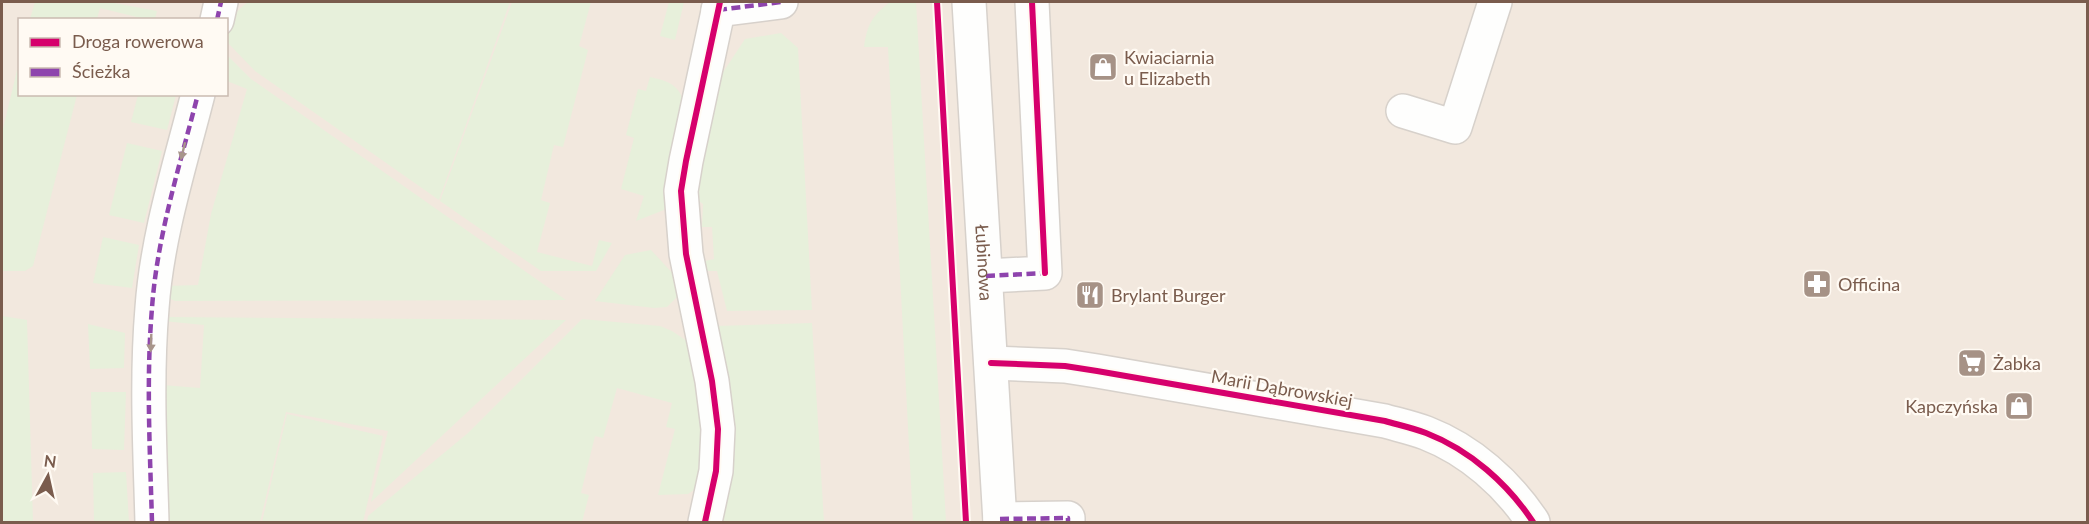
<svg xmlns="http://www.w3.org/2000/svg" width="2089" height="524" viewBox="0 0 2089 524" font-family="Lato,sans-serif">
  <rect width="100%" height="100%" fill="#f9f5f0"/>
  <!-- residential -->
  <path fill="#f2e8de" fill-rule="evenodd" d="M2 2H2087V522H2ZM20 20H226V94H20Z"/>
  <!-- green -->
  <g fill="#e7f0db">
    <path d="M35 2H109L157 11 155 19H145L100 8 97 19H30Z"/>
    <path d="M248 2H510L439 200 255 71 227 42C226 24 234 12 248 2Z"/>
    <path d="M512 2H591L579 46 588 50 563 147 554 145 541 200 550 203 537 252 592 266 599 240 612 243 596 271H541L440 201Z"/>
    <path d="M669 2H684L675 40 660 36Z"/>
    <path d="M890 2H916L946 522H913L888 47H864C867 25 872 16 890 2Z"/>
    <path d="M781 33 798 48 812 310 727 311 717 271H706L705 261 714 259 712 227H702L703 204 696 199 714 86 745 39Z"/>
    <path d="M227 55 251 79 566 300 175 301 168 298 165 286 198 285 211 214 247 89 227 81Z"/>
    <path d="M19 62 20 94 77 95 33 266 25 271H2V133Z"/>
    <path d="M650 77C668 81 678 84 684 102L672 179 664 210 636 221 644 196 621 189 634 138 626 135 638 89 646 91Z"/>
    <path d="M138 95H176L167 130 131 122Z"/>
    <path d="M127 143 162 151 144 223 109 215Z"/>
    <path d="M103 237 139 245 132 288 93 283Z"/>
    <path d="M651 250 676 277 680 294 667 307 654 308 595 301 625 255Z"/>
    <path d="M2 316 27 320 33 522H2Z"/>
    <path d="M168 317 566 320 371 502 388 431 286 412 260 522H190L189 520 181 522H161L162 385 200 388 204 325 163 321Z"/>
    <path d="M582 319 660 326 672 331 693 345 706 448 697 488 688 494 658 495 675 429 666 427 672 403 617 388 603 438 595 436 581 493 589 495 582 522H367L368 516 468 433Z"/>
    <path d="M812 323 824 522H717L716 326Z"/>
    <path d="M88 324 125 333 124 368 90 369Z"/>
    <path d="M91 392H126L124 450 92 449Z"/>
    <path d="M287 414 383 436 363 522H262Z"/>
    <path d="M126 472 129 522H94L93 473Z"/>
  </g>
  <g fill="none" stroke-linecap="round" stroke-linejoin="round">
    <!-- minor casing -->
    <g stroke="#d7d1cb" stroke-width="36">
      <g id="minor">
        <path id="s1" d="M969 2 1000 522"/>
        <path d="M718 10 781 2"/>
        <path d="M217 20 221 2"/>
        <path d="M1403 111 1455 127 1495 2"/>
        <path d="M986 276 1045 273 1032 2"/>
        <path d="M991 363 1065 366 1097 371 1385 421C1399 425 1413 428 1426 433 1470 450 1508 484 1533 522"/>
        <path d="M1000 519 1068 518V522"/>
        <path d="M152 522C150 451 146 379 152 308 157 236 180 165 198 94"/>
        <path d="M705 522 716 471 718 429 712 381 686 254 681 191 686 161 720 2"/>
      </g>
    </g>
    <!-- minor -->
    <use href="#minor" stroke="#fefefd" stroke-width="33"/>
    <!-- quiet -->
    <g stroke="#8e44ad" stroke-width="4.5" stroke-dasharray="9 4.5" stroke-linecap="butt">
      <path d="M718 10 781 2"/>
      <path d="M217 20 221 2"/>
      <path d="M986 276 1045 273V268"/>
      <path d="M1000 519 1068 518V522"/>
      <path d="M152 522C150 451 146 379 152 308 157 236 180 165 198 94"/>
    </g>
    <!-- cycleway casing -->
    <g stroke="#fffaf3" stroke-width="10">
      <g id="cycleway">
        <path d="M937 2 966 522"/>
        <path d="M1032 2 1045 273"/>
        <path d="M991 363 1065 366 1097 371 1385 421C1399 425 1413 428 1426 433 1470 450 1508 484 1533 522"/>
        <path d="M705 522 716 471 718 429 712 381 686 254 681 191 686 161 720 2"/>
      </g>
    </g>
    <!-- cycleway -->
    <use href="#cycleway" stroke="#d6006c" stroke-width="6"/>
  </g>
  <!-- one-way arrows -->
  <defs><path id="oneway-solid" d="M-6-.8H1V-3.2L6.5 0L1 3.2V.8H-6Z" transform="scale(1.5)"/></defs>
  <g fill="#a8958b">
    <use href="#oneway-solid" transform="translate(183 151) rotate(104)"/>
    <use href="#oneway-solid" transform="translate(151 343) rotate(92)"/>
  </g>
  <!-- icons -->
  <defs>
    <g id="shop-square" transform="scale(1.5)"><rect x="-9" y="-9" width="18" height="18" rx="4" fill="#a69286" stroke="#fffaf3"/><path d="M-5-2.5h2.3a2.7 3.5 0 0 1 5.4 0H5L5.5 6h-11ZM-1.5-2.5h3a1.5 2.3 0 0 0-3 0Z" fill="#fff"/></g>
    <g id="pharmacy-square" transform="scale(1.5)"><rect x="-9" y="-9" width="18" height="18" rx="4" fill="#a69286" stroke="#fffaf3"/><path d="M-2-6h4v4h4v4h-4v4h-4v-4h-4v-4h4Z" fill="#fff"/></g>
    <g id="restaurant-square" transform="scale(1.5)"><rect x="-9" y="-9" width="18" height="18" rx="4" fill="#a69286" stroke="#fffaf3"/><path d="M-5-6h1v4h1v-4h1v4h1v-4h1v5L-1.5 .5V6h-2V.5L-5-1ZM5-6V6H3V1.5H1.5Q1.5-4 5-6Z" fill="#fff"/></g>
    <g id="supermarket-square" transform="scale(1.5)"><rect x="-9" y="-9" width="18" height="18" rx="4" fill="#a69286" stroke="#fffaf3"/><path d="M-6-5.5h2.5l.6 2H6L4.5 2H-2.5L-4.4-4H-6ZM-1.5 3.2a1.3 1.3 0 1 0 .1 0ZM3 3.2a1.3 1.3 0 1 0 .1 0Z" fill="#fff"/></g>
  </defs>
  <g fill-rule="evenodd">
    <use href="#shop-square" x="1103" y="67"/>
    <use href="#pharmacy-square" x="1817" y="284"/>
    <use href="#restaurant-square" x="1090" y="295"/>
    <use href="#supermarket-square" x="1972" y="363"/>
    <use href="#shop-square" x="2019" y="406"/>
  </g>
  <g text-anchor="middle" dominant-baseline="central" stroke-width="4.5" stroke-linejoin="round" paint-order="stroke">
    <!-- poi labels -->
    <g font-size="18" fill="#7a5c4d" stroke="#fffaf3" text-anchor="start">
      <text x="1124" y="57">Kwiaciarnia<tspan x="1124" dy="21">u Elizabeth</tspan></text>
      <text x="1838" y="284">Officina</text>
      <text x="1111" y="295">Brylant Burger</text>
      <text x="1993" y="363">Żabka</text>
      <text x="1998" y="406" text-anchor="end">Kapczyńska</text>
    </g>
    <!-- street labels -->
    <g font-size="18" fill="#7a5c4d" stroke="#fffaf3">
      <text stroke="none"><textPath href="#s1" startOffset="261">Łubinowa</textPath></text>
      <text transform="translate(1282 388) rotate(10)">Marii Dąbrowskiej</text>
    </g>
  </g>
  <!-- border -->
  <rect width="2089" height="524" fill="none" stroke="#7a5c4d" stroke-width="6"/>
  <!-- legend -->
  <rect x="18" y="18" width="210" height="78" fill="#fffaf3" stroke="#cabbb1" stroke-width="1.5"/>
  <rect x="30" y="38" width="30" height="9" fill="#d6006c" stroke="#cabbb1" stroke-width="1.5"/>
  <text x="72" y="48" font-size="18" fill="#7a5c4d">Droga rowerowa</text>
  <rect x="30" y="68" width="30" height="9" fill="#8e44ad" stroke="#cabbb1" stroke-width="1.5"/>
  <text x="72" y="78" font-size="18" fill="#7a5c4d">Ścieżka</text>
  <!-- north arrow -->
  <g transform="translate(48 476) rotate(8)" stroke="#fffaf3" stroke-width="4.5" paint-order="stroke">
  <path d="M0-4.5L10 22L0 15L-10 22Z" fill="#7a5c4d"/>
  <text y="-9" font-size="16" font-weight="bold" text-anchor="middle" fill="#7a5c4d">N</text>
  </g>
</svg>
